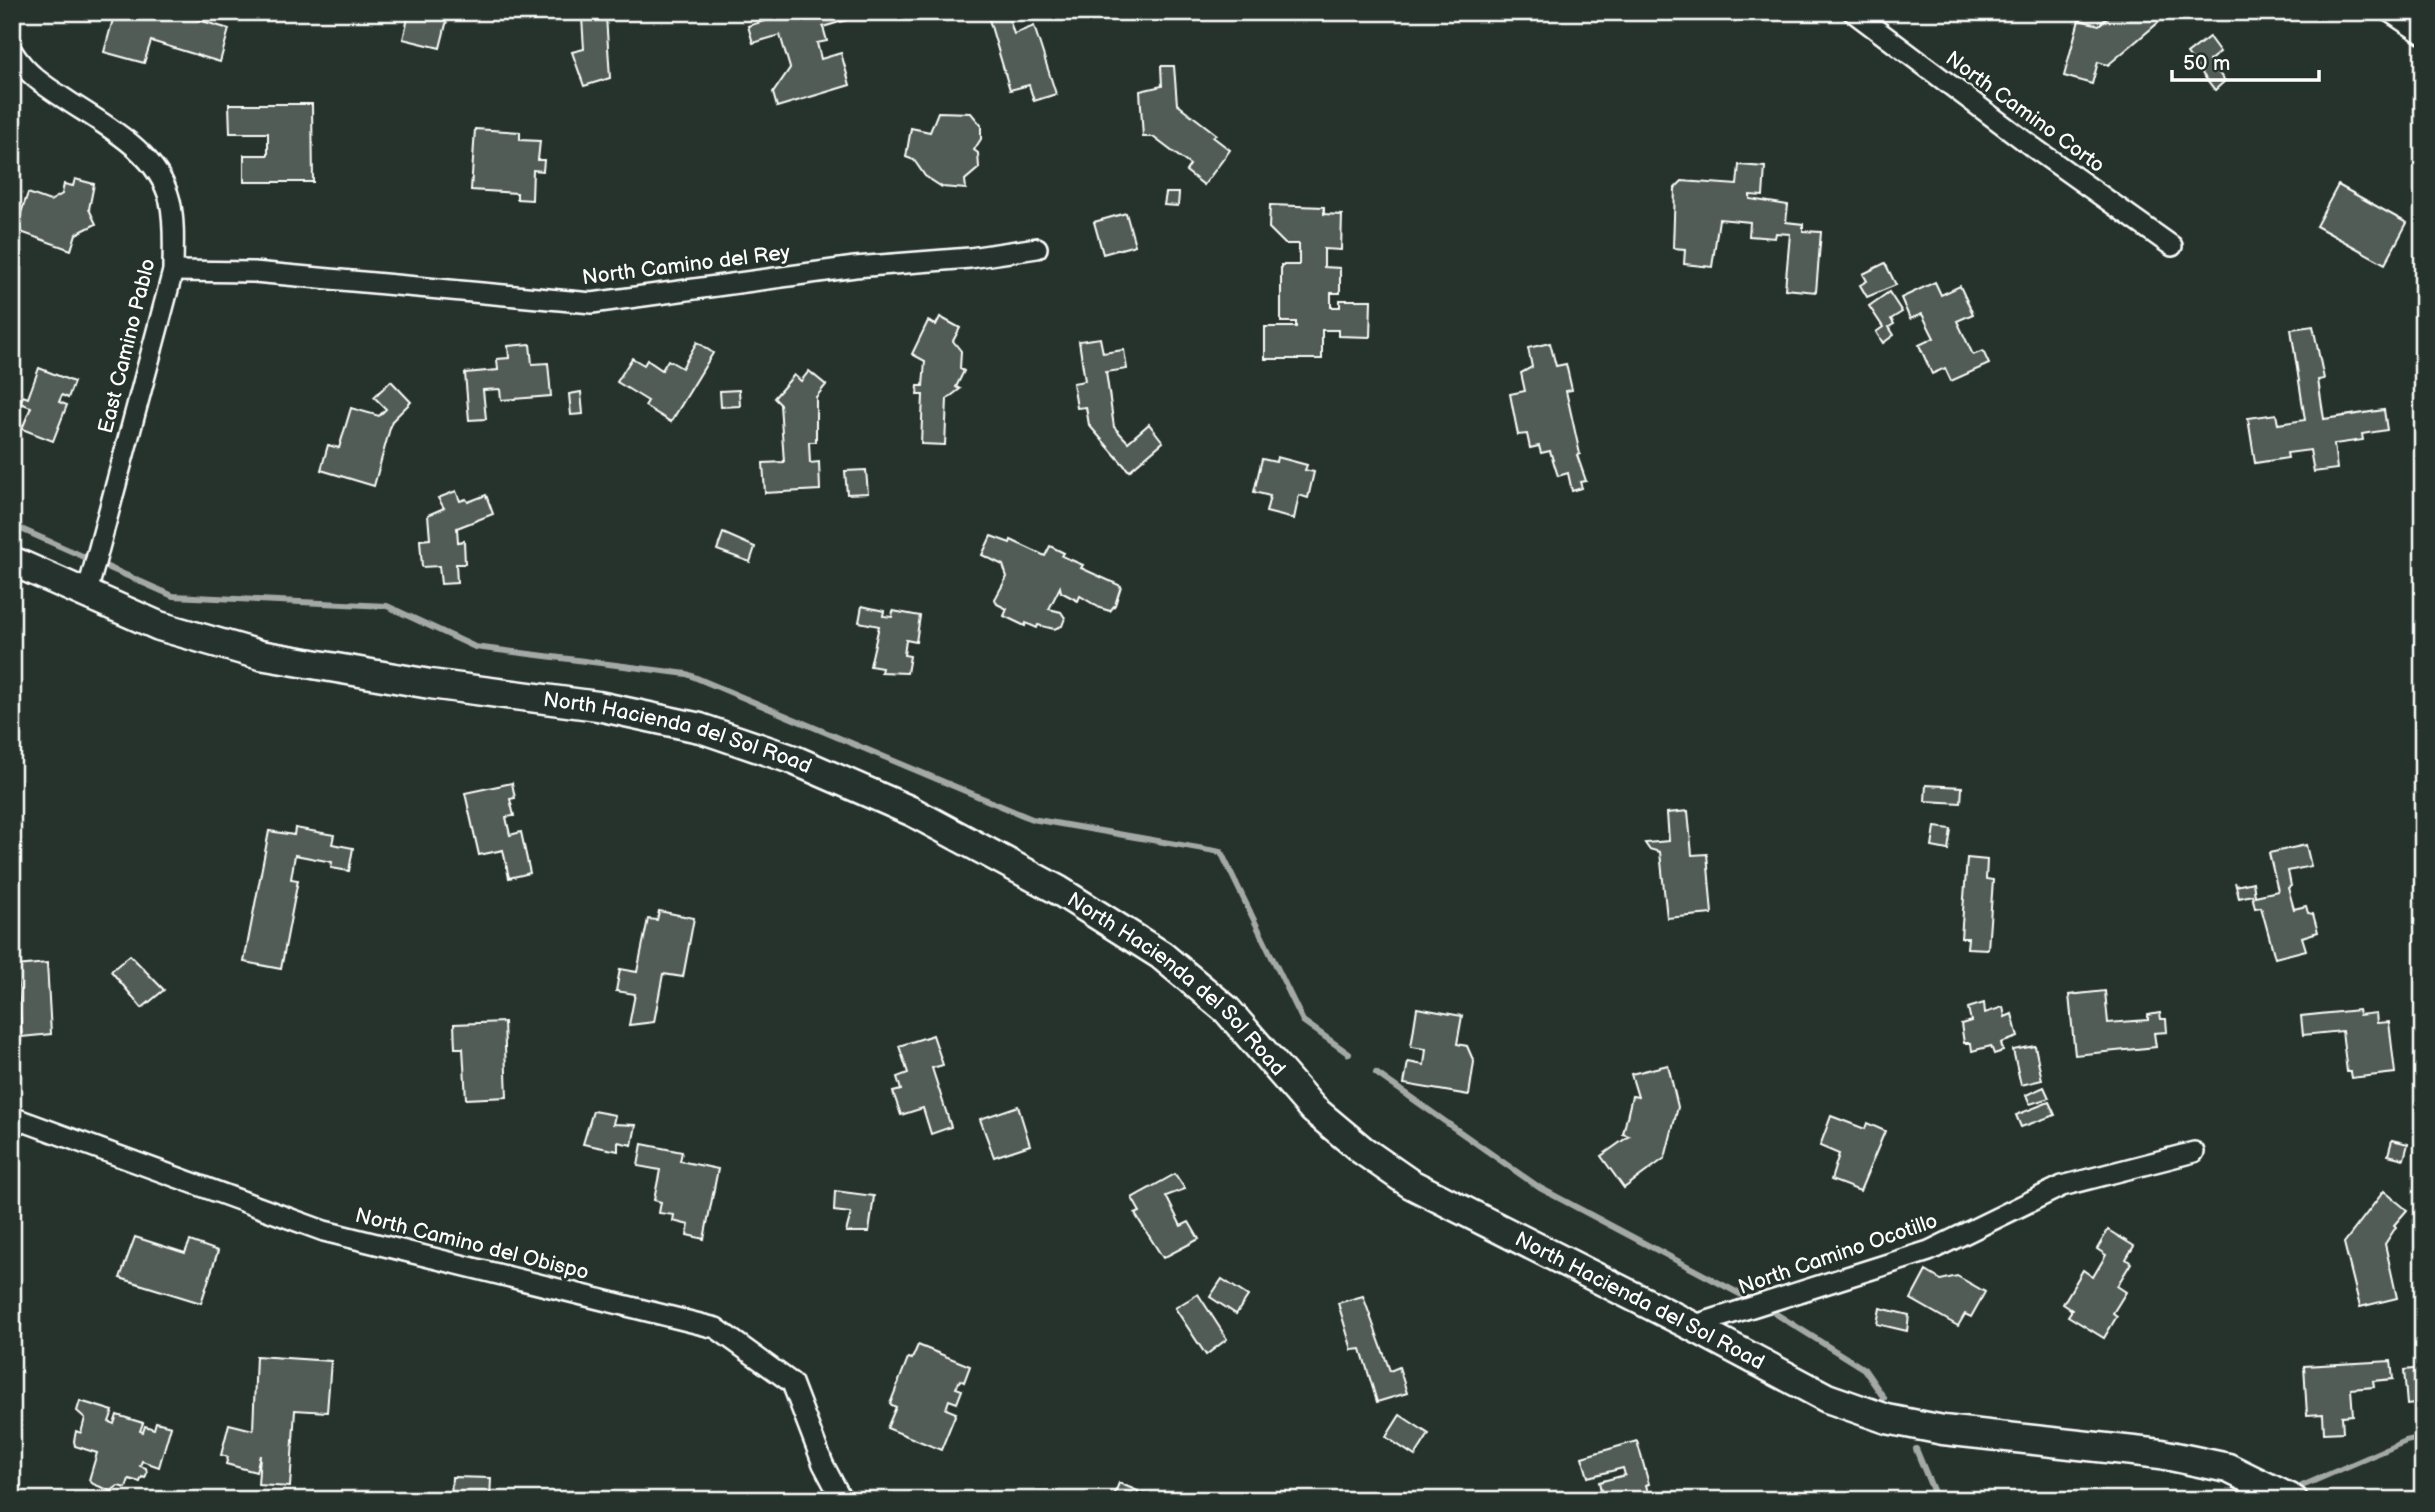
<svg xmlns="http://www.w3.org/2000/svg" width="2435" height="1512" viewBox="0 0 2435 1512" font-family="'Balsamiq Sans',sans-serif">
  <rect width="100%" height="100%" fill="#26332d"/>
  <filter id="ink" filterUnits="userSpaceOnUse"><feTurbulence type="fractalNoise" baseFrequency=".0143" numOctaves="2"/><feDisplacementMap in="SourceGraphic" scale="14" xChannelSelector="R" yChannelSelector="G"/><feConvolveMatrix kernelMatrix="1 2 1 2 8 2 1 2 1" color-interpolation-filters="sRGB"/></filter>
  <g filter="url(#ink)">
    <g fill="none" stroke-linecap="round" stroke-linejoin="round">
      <!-- stream -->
      <g stroke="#a4a9a7" stroke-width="6">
        <path d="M12 525 173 596 387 606 475 647 687 674 1032 819 1221 852 1303 1021 1349 1054"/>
        <path d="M1376 1073 1540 1188 1755 1302"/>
        <path d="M1765 1307 1864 1369 1884 1398"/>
        <path d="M1916 1449 1937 1500"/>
        <path d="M2302 1486 2406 1441 2423 1437"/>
      </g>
    </g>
    <!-- building -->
    <g fill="#515c57" stroke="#fff" stroke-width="2">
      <path d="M115 12H172L229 29 220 62 151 41 144 63 104 52Z"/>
      <path d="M418 12H449L440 48 403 39 409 14 417 16Z"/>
      <path d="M793 12H862L863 15 823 27 827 41 817 43 821 59 841 53 850 85 777 107 773 93 790 68 780 35 753 43 748 26Z"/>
      <path d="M999 12H1007L1014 34 1034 26 1056 94 1034 101 1029 85 1010 90 988 16Z"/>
      <path d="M2114 12H2151L2159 22 2108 65 2098 62 2092 84 2064 76 2079 20 2099 25Z"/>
      <path d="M606 16 610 78 584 86 572 52 584 49 582 18Z"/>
      <path d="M2209 37 2220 52 2209 61 2225 81 2215 90 2187 54Z"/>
      <path d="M1161 66H1174L1177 104 1216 134 1213 137 1230 150 1204 185 1186 171 1190 165 1153 137H1143L1140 91 1162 86Z"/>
      <path d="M229 104H312L313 182H244V155H268V133H230Z"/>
      <path d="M938 112 971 113 981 125V139L974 150 978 153 979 168 965 180 966 189 942 187 925 176 914 160 906 157 911 128 930 132Z"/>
      <path d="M475 129 520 132V140L540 141 538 160H544L543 171 533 170 532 200 517 199V193L471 190Z"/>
      <path d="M1739 165 1765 167 1763 196 1750 195V199L1788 205 1786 222 1803 224V231L1821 232 1816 292 1785 289 1790 234 1776 233 1775 238 1749 236 1750 222 1719 219 1712 267 1684 264 1685 249 1673 248 1675 188 1682 181 1737 185Z"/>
      <path d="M75 179 94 184 89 209 96 224 76 234 71 250 15 230 28 193 50 201 62 194 64 184 73 186Z"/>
      <path d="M2338 185 2407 223 2385 264 2316 226Z"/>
      <path d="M1166 193H1179L1178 206 1164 205Z"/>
      <path d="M1270 205 1324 207V214L1342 215 1341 250 1324 249V267L1340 268V293H1331V307H1340V300H1371L1370 337 1338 336V330H1322V359H1265V327H1296V322H1281V265H1299V244H1285L1269 228Z"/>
      <path d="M1126 213 1135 245 1103 254 1094 222Z"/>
      <path d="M1885 263 1896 285 1867 297 1860 285 1867 281 1863 274Z"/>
      <path d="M1935 282 1941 295 1960 286 1973 314 1957 321 1973 355 1983 351 1989 364 1951 381 1945 368 1932 374 1919 345 1934 338 1922 314 1910 319 1901 298Z"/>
      <path d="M1889 292 1902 312 1891 319 1894 324 1889 327 1894 335 1883 343 1876 332 1883 327 1869 306Z"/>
      <path d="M940 317 960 328 953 341 961 351 960 369 964 371 956 387 960 389 947 399 945 445 921 444 923 395H917L918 386H923L925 361 912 354 928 321 936 325Z"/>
      <path d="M2313 326 2324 379 2318 380 2324 419 2384 410 2387 430 2362 434 2363 440 2334 444 2337 469 2314 472 2310 450 2287 453 2288 458 2255 463 2248 418 2276 414 2278 424 2305 420 2291 329Z"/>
      <path d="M1100 338 1103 353 1124 350 1127 369 1106 372 1114 427 1128 442 1149 424 1163 442 1129 471 1089 425 1086 407 1077 408 1073 383 1085 381 1079 341Z"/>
      <path d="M697 342 713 353 671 422 645 406 648 401 617 382 632 358 644 365 647 360 662 370 668 360 682 368Z"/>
      <path d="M1550 343 1556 366 1566 364 1572 390 1566 391 1580 454 1577 455 1586 481 1580 482 1582 488 1572 491 1568 473 1558 476 1550 451 1541 453 1539 446 1530 448 1527 434 1518 435 1510 394 1525 391 1521 373 1532 367 1528 348Z"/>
      <path d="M530 344 532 364 548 363 551 396 501 400 500 389 483 390 486 419 469 420 465 373 498 370 497 359 509 358 508 346Z"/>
      <path d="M39 368 74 382 68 398 62 395 59 402 67 405 53 441 22 429 31 407 20 403 23 396 28 398Z"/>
      <path d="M809 371 826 385 816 397V442H809L810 463 819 462 820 490 765 493 763 463 784 462 780 404 774 398 794 375 801 381Z"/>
      <path d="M391 381 411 402 392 421 374 486 321 470 328 445 339 448 351 408 379 416 386 409 374 397Z"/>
      <path d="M739 390 740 406 721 407 720 391Z"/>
      <path d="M581 392 583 414 571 415 569 394Z"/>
      <path d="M1277 457 1307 465 1305 470 1314 472 1308 498 1299 495 1294 519 1266 512 1270 496 1254 492 1262 459 1276 462Z"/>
      <path d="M866 470 868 493 847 494 845 471Z"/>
      <path d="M456 491 460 501 466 499 468 502 486 495 493 514 457 528 458 542 464 541 465 564H456L457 583 441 584 439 566 422 567 420 540 430 539 428 515 444 508 438 498Z"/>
      <path d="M723 533 755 547 750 562 717 550Z"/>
      <path d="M991 536 1010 543 1011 540 1045 556 1050 546 1064 553 1062 556 1083 565 1081 568 1121 586 1115 605 1110 611 1100 608 1080 596 1078 601 1061 592 1060 587 1049 609 1061 612 1065 618 1062 626 1054 629 1038 625 1037 628 1026 623 1025 626 1004 616 1007 609 997 604 995 599 1007 577 1003 565 982 555Z"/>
      <path d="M862 606 884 611 883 616 892 617 893 611 920 616 916 642 906 640 904 655 910 656 907 673 881 672 882 668 870 666 879 626 859 622Z"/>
      <path d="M512 783 515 798 510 799 514 816 506 817 510 835 521 832 530 873 509 878 503 850 479 855 465 793Z"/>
      <path d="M1926 785 1962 787 1961 803 1925 801Z"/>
      <path d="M1688 811 1692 855 1707 854 1712 914 1667 918 1660 852 1649 849 1645 843 1669 841 1667 813Z"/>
      <path d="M1935 827 1951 829 1948 850 1932 847Z"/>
      <path d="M295 828 334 835 332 844 353 848 349 871 331 868 332 862 295 855 291 879 298 880 281 969 244 962 269 831 294 835Z"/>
      <path d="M2306 845 2311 866 2288 871 2291 886 2288 888 2294 909 2306 906 2308 913 2313 914 2318 932 2302 937 2306 950 2275 958 2261 907 2255 908 2252 895 2239 898 2235 882 2236 886 2253 882 2255 896 2278 891 2269 853Z"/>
      <path d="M1967 858 1987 860 1986 879 1993 880 1988 949 1967 948 1968 938H1961Z"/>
      <path d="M659 911 694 918 683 977 663 974 654 1022 629 1025 635 994 616 991 620 969 637 972 648 919 657 920Z"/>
      <path d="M130 955 164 990 142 1008 111 971Z"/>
      <path d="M47 963 51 1034 22 1037 16 966Z"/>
      <path d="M2105 991 2108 1023 2148 1020V1015L2160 1013 2161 1019H2166L2167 1032 2154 1033 2156 1047 2075 1055 2069 995Z"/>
      <path d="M1984 1003 1985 1013 2003 1007 2005 1017 2012 1014 2018 1037 2001 1043 2003 1051 1994 1054 1991 1046 1972 1051 1971 1043H1964L1961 1024 1971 1021 1968 1008Z"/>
      <path d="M1417 1008 1462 1016 1457 1044 1467 1046 1474 1062 1469 1095 1404 1084 1408 1062 1424 1065 1426 1049 1411 1047Z"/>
      <path d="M2358 1010 2359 1015 2376 1013 2377 1023 2389 1022 2395 1073 2351 1078 2350 1072H2347L2342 1031 2303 1035 2301 1016Z"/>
      <path d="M504 1022 507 1097 466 1099 463 1048H455L454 1024Z"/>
      <path d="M933 1035 943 1065 932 1068 951 1127 931 1134 923 1108 901 1115 893 1092 901 1090 897 1077 908 1073 899 1046Z"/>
      <path d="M2035 1046 2042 1080 2021 1085 2013 1050Z"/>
      <path d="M1668 1065 1678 1107 1665 1158 1624 1188 1601 1156 1629 1136 1623 1134 1632 1096 1638 1097 1631 1074Z"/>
      <path d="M2044 1087 2049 1098 2030 1104 2026 1095Z"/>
      <path d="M2049 1102 2055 1115 2021 1127 2016 1115Z"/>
      <path d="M1018 1106 1030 1145 994 1157 980 1119Z"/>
      <path d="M593 1111 615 1115 613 1124 636 1125 632 1145 618 1142V1151L583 1144Z"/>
      <path d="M1831 1116 1865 1129 1867 1123 1885 1131 1860 1191 1831 1180 1839 1154 1820 1146Z"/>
      <path d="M2392 1140 2408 1144 2404 1159 2388 1155Z"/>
      <path d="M642 1144 682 1152 680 1161 718 1169 704 1239 687 1235 689 1225 673 1221 674 1215 659 1213 661 1202 654 1200 660 1170 638 1166Z"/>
      <path d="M1175 1174 1185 1189 1166 1196 1181 1226 1189 1222 1199 1239 1163 1258 1135 1214 1140 1212 1132 1198Z"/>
      <path d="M835 1191 874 1196 869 1232H846L851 1213 834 1211Z"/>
      <path d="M2384 1191 2407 1210 2394 1225 2396 1227 2385 1244 2397 1298 2360 1307 2344 1243Z"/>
      <path d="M2108 1230 2134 1246 2126 1259 2131 1263 2117 1286 2126 1292 2113 1313 2117 1316 2104 1338 2068 1316 2072 1310 2063 1304 2083 1270 2093 1277 2106 1255 2097 1249Z"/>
      <path d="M135 1237 185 1253 190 1241 218 1251 201 1303 120 1278Z"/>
      <path d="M1926 1271 1941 1280 1957 1276 1985 1292 1971 1317 1965 1314 1958 1326 1911 1299Z"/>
      <path d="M1222 1279 1248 1296 1236 1314 1210 1297Z"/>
      <path d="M1198 1294 1227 1339 1206 1355 1175 1308Z"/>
      <path d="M1363 1296 1390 1371 1399 1367 1407 1393 1377 1402 1361 1349 1352 1350 1338 1303Z"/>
      <path d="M1880 1308 1909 1315 1907 1331 1877 1324Z"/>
      <path d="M918 1345 970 1366 964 1382 960 1380 956 1388 962 1390 957 1403 949 1400 946 1409 956 1413 941 1450 887 1428 896 1407 890 1404 908 1358 912 1359Z"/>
      <path d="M256 1356 331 1361 327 1412 295 1410 290 1487 258 1485 260 1455 256 1472 226 1464 228 1457 221 1455 229 1424 253 1430Z"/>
      <path d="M2391 1361 2393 1379 2373 1381 2374 1387 2351 1389 2353 1415 2342 1416 2343 1432 2324 1433 2323 1414 2307 1415 2304 1366Z"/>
      <path d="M2423 1368V1403L2407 1405 2404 1370Z"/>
      <path d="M80 1401 113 1411 109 1422 114 1424 117 1415 143 1423 140 1431 143 1432 145 1426 154 1429 156 1422 171 1426 159 1467 142 1461 140 1466 146 1468 147 1473 145 1478 142 1477 140 1482 129 1479 126 1488 118 1486 111 1491 93 1484 89 1480 97 1453 75 1446 74 1441 76 1431 81 1433 85 1418 77 1411Z"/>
      <path d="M1400 1415 1429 1434 1415 1456 1386 1437Z"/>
      <path d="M1637 1441 1649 1484 1646 1485 1650 1500H1603L1599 1482 1625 1475 1623 1468 1588 1477 1582 1457Z"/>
      <path d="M452 1477 491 1478 490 1500H451Z"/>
      <path d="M1119 1483 1145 1494 1142 1500H1112Z"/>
    </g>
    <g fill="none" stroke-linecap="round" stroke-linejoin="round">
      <!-- street casing -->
      <g stroke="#fff" stroke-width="24">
        <g id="street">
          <path d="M1853 12 2034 148 2172 246"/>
          <path d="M2390 12 2423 34"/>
          <path d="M12 51C26 74 45 86 68 101 106 126 158 152 170 201 175 224 173 248 173 271L87 593"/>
          <path d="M173 271 254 272 592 303 855 267 970 258 1037 248"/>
          <path d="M12 1117 324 1231 716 1328 792 1383 823 1464 842 1500"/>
          <path d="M1692 1326 1929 1251 2062 1186 2194 1152"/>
        </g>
      </g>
      <!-- secondary casing -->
      <g stroke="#fff" stroke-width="33">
        <g id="secondary">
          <path id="s1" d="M12 561 159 626 260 655 430 684 598 706 700 728 794 760 911 811 1058 890 1161 955 1227 1010 1313 1109 1362 1150 1411 1184 1692 1326 1827 1398 1887 1419 1943 1430 2161 1454 2228 1468 2293 1500"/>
        </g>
      </g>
      <!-- street -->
      <use href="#street" stroke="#26332d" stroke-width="19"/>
      <!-- secondary -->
      <use href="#secondary" stroke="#26332d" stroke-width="28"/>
    </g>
  </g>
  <g text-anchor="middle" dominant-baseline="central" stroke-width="6" stroke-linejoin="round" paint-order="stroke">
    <!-- street labels -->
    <g font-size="21" fill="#fff" stroke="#26332d">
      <text transform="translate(2025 112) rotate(36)">North Camino Corto</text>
      <text transform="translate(686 265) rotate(-7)">North Camino del Rey</text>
      <text transform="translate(127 346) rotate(-76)">East Camino Pablo</text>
      <text stroke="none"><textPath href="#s1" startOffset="691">North Hacienda del Sol Road</textPath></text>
      <text stroke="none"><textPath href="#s1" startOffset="1258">North Hacienda del Sol Road</textPath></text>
      <text transform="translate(472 1244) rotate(14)">North Camino del Obispo</text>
      <text transform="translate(1838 1254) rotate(-19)">North Camino Ocotillo</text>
      <text stroke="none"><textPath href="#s1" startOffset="1825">North Hacienda del Sol Road</textPath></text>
    </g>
  </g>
  <!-- margin -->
  <rect width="2435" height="1512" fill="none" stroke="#26332d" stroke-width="42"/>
  <rect x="21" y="21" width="2393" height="1470" fill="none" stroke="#fff" stroke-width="2.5" filter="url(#ink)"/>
  <!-- scale -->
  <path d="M2172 70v10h147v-10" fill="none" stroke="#ffffff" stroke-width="3.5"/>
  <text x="2183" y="70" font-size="21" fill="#ffffff" stroke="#26332d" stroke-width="5" paint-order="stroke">50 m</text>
</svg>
